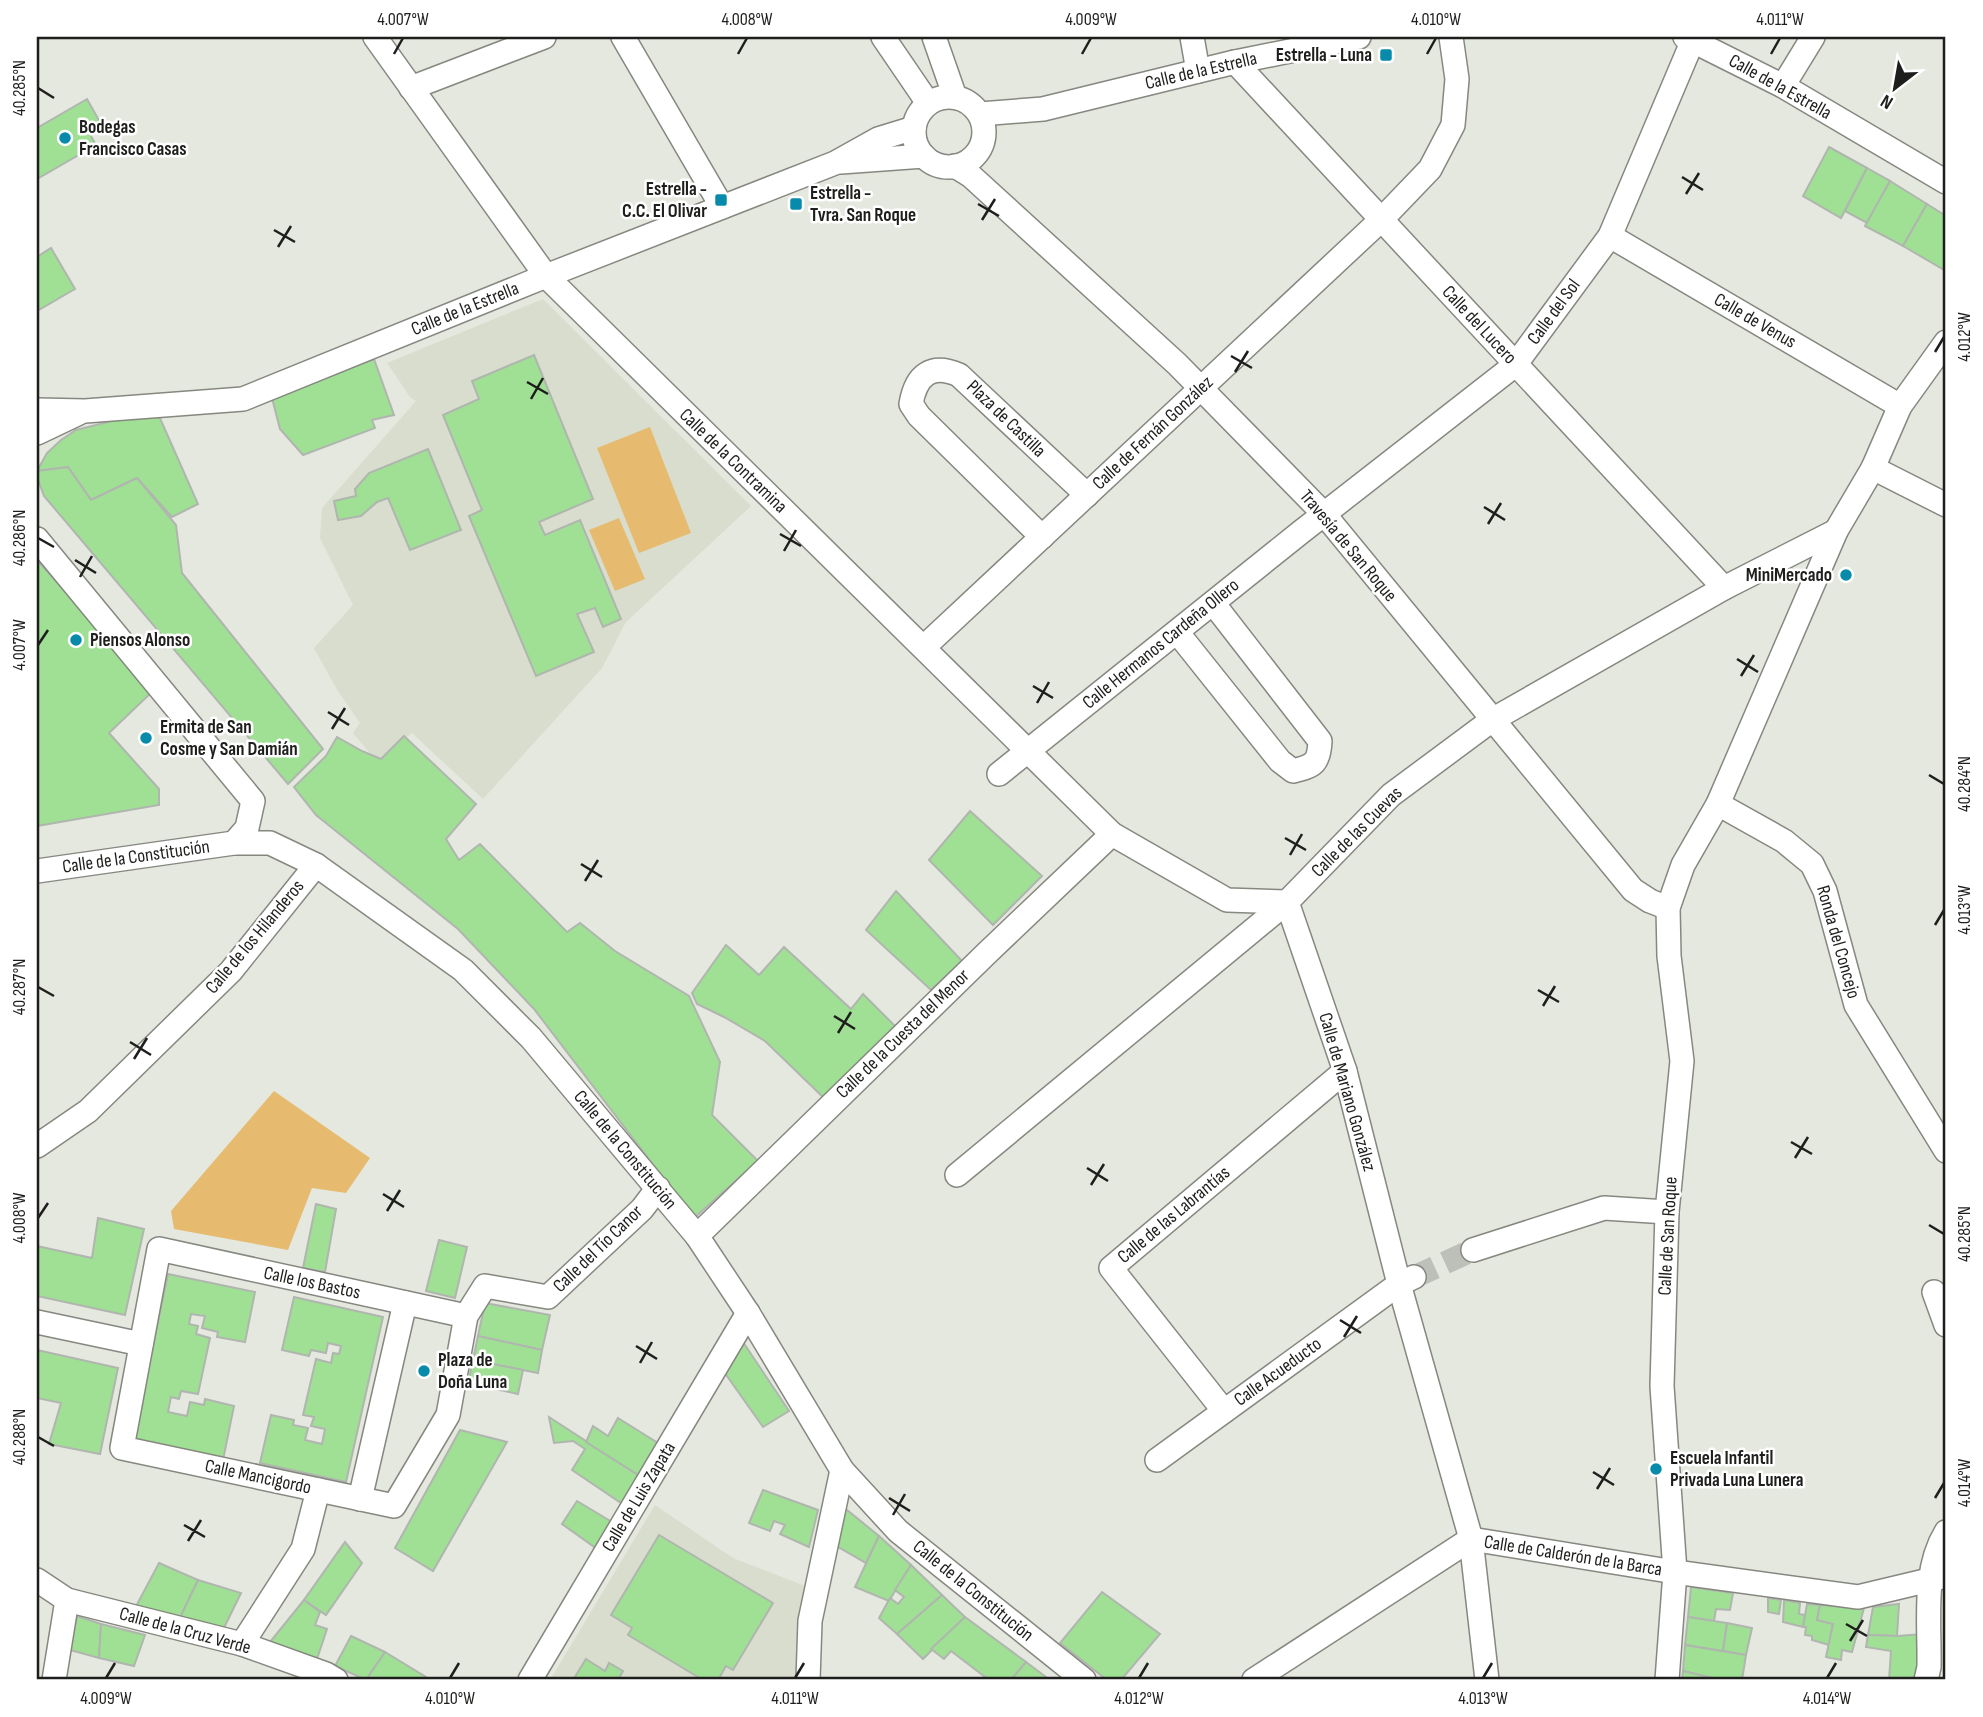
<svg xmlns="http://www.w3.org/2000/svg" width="1983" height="1717" viewBox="0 0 1983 1717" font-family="'Sofia Sans Condensed',sans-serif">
  <rect width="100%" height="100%" fill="#e5e8df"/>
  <!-- built -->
  <g fill="#d8ddcd">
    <path d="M543 299 751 506 626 622 602 668 483 799 412 733 376 761 353 733 360 723 336 688 314 648 353 605 320 538 322 508 416 401 410 397 387 363Z"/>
    <path d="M655 1505 733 1558 805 1586 799 1629 802 1680H550Z"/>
  </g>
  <!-- green -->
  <g fill="#e6bb6f">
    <path d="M650 427 691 533 639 553 597 448Z"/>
    <path d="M619 518 645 579 615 591 589 530Z"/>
    <path d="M274 1091 370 1158 346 1193 312 1188 288 1250 174 1229 171 1211Z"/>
  </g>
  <!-- building -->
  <g fill="#9fe094" stroke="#b0b6af" stroke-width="2">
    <path d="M87 99 101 124 88 131 96 145 37 179V128Z"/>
    <path d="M1829 147 1867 168 1841 218 1803 196Z"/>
    <path d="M1867 168 1890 181 1867 223 1845 211Z"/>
    <path d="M1890 181 1927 204 1903 246 1865 226Z"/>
    <path d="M1927 204 1946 216V271L1903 246Z"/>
    <path d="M51 248 75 289 37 311V257Z"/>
    <path d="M534 355 593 499 539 522 545 535 580 520 621 619 603 627 595 608 577 614 594 652 536 676 469 516 482 510 443 415 479 399 472 381Z"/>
    <path d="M374 359 394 415 372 420 375 428 303 455 280 429 272 398Z"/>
    <path d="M159 416 198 504 172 517 137 478 91 500 68 467 37 471 47 453 61 440 76 430 116 420Z"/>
    <path d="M428 449 461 530 410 550 388 498 377 502 361 516 338 520 334 501 356 496 355 489 369 473Z"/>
    <path d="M68 467 91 500 137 478 176 525 182 573 323 749 288 784 44 496 37 477V471Z"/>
    <path d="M37 560 154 690 109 733 159 789V805L37 826Z"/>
    <path d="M404 736 476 804 446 839 459 860 480 844 567 932 580 923 615 951 689 996 720 1062 712 1115 758 1161 694 1218 534 1009 458 929 316 815 294 787 326 756 337 737 362 751 381 759Z"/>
    <path d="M970 811 1042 876 993 925 929 860Z"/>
    <path d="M896 891 962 961 931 990 866 930Z"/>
    <path d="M726 945 759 975 784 947 851 1009 863 994 897 1028 825 1099 765 1041 724 1017 697 1004 692 993Z"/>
    <path d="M316 1204 336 1209 325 1272 303 1268Z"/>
    <path d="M98 1218 144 1229 125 1315 37 1296V1246L92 1258Z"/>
    <path d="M439 1240 467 1247 455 1298 426 1291Z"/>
    <path d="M168 1274 255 1292 245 1342 217 1337 218 1332 202 1328 205 1316 191 1314 189 1324 198 1326 196 1334 210 1338 198 1394 181 1391 179 1399 171 1397 168 1412 187 1416 190 1402 204 1405 205 1399 234 1406 223 1460 133 1441Z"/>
    <path d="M294 1297 383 1317 346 1482 260 1463 271 1415 294 1420 293 1425 308 1428 305 1440 322 1444 325 1429 311 1426 314 1417 303 1415 316 1359 331 1363 333 1353 339 1354 341 1346 328 1343 326 1353 311 1350 309 1356 282 1350Z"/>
    <path d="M485 1303 550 1315 542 1350 478 1336Z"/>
    <path d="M478 1336 542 1350 538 1373 473 1360Z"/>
    <path d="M741 1339 789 1411 763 1427 722 1369Z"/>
    <path d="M37 1350 118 1368 100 1454 49 1444 61 1403 37 1398Z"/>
    <path d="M473 1360 523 1370 518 1394 468 1383Z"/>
    <path d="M549 1417 640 1476 624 1505 572 1470 585 1449 573 1441 554 1443Z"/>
    <path d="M618 1418 658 1443 640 1476 586 1442 593 1426 608 1436Z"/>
    <path d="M460 1430 507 1442 433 1571 395 1548Z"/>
    <path d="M763 1490 818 1510 809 1547 780 1534 785 1525 774 1521 770 1531 749 1523Z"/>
    <path d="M577 1501 612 1522 597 1549 562 1524Z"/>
    <path d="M841 1505 879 1536 866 1563 833 1544Z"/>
    <path d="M659 1535 773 1603 733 1670 726 1666 718 1680H703L628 1635 632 1628 611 1615Z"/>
    <path d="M879 1536 911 1565 889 1601 855 1587Z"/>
    <path d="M345 1542 362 1563 326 1615 304 1600Z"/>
    <path d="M159 1563 198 1580 178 1622 134 1610Z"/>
    <path d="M911 1565 942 1595 897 1634 879 1618 890 1598 898 1604 904 1597 895 1590Z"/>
    <path d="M198 1580 241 1593 221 1634 178 1622Z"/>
    <path d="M1691 1587 1733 1593 1730 1610 1716 1609 1714 1621 1688 1617Z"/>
    <path d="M1102 1592 1160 1634 1121 1680H1107L1060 1643Z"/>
    <path d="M942 1595 965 1617 923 1659 897 1634Z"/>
    <path d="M1768 1598 1781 1600 1779 1614 1768 1612Z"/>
    <path d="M304 1600 320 1612 315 1625 327 1629 316 1662 266 1647Z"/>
    <path d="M1784 1600 1800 1603 1799 1614 1805 1615 1803 1627 1783 1622Z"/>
    <path d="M1807 1604 1820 1605 1817 1620 1833 1624 1829 1645 1812 1640V1636L1805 1635 1806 1627H1803Z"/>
    <path d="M1899 1604 1897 1636 1868 1635 1873 1607Z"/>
    <path d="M1820 1605 1864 1608 1852 1652 1842 1650 1841 1660 1826 1657 1833 1624 1817 1620Z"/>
    <path d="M77 1616 101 1624 99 1658 70 1650Z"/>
    <path d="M965 1617 1026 1662 1011 1680H989L951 1651 944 1659 931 1649Z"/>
    <path d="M1688 1617 1727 1623 1723 1651 1685 1645Z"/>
    <path d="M1727 1623 1752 1628 1746 1655 1723 1651Z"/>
    <path d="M101 1624 145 1635 134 1666 99 1658Z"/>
    <path d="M1923 1634 1920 1680H1889L1891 1651 1866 1647 1868 1635 1897 1636Z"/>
    <path d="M351 1636 385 1652 366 1680 335 1666Z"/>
    <path d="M1685 1645 1746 1655 1742 1680H1721L1683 1671Z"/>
    <path d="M385 1652 426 1677 425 1680H366Z"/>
    <path d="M586 1659 605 1671 609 1663 623 1671 619 1678 622 1680H573Z"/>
    <path d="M1026 1662 1050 1680H1011Z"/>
    <path d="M1683 1671 1721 1680H1682Z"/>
  </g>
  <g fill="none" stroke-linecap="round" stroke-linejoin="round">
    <!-- minor-tunnel -->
    <path stroke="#bdc0b8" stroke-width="23" stroke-dasharray="23 11" stroke-linecap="butt" d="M1414 1277 1473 1250"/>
    <!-- minor casing -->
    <g stroke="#868880" stroke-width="26">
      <g id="minor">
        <path d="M375 37 546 276 1112 834 1227 900 1287 902"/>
        <path d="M623 37 722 207"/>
        <path d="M883 37 928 103"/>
        <path d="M934 37 955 97"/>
        <path d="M1192 37 1198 71"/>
        <path d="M1685 37 1783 86 1946 182"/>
        <path d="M1235 62 1724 588"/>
        <path d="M1783 86 1813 37"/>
        <path d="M411 88 544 37"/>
        <circle cx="949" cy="132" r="35"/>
        <path d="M980 114 1043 109 1235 62 1359 37"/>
        <path d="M841 162 924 156"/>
        <path d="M955 166 971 176 1177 364 1324 514 1633 890 1650 901 1668 908"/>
        <path d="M1610 236 1900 406"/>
        <path d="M37 410 85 411 243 399 546 276 835 163 878 139 914 128"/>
        <path d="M37 433 79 413"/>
        <path d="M1873 468 1946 505"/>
        <path d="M1042 537 919 416 911 404C916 375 931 363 959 375L1087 495"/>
        <path d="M37 539 253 801 247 828 234 843"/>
        <path d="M1177 632 1280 761 1293 771C1314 766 1319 763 1320 741L1213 603"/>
        <path d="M924 647 1382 219 1430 169 1453 125 1457 79 1451 37"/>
        <path d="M999 774 1301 532 1515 365 1610 236 1693 40"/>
        <path d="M1718 804 1784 841 1812 864 1825 891 1856 1005 1946 1151"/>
        <path d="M37 871 234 843H270L316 865 463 970 531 1038 697 1236 748 1313 842 1470 898 1531 1084 1680"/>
        <path d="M1287 902 1345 1071 1399 1284 1471 1539 1487 1680"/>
        <path d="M37 1146 88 1111 231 971 316 865"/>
        <path d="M957 1175 1287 902 1391 795 1492 720 1724 588 1836 531"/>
        <path d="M697 1236 987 953 1112 834"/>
        <path d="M1473 1250 1604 1208 1667 1212"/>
        <path d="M1934 1292 1946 1325"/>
        <path d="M466 1316 159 1249 122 1448 394 1506 448 1415 466 1316 485 1286 548 1297 642 1209 658 1188"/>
        <path d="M37 1322 141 1344"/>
        <path d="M1224 1411 1111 1268 1345 1071"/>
        <path d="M1157 1460 1399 1284 1414 1277"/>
        <path d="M360 1499 405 1303"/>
        <path d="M37 1580 67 1600 242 1644 326 1674 336 1680"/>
        <path d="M242 1644 303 1549 318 1490"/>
        <path d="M54 1680 67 1600"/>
        <path d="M530 1680 748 1313"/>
        <path d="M808 1680 810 1621 842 1470"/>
        <path d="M1254 1680 1471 1539 1675 1572 1858 1597 1946 1576"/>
        <path d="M1667 1680 1675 1572 1662 1386 1667 1212 1682 1061 1669 956 1668 908 1683 865 1718 804 1836 531 1873 468 1900 406 1946 342"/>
        <path d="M1926 1680 1929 1667C1930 1623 1922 1571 1946 1532"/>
      </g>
    </g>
    <!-- minor -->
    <use href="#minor" stroke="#fff" stroke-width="23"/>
  </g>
  <!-- ticks -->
  <path fill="none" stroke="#1e1f1c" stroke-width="2.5" d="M394 54 403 38M738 54 747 38M1082 54 1091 38M1427 54 1436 38M1771 54 1780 38M38 88 54 98M1682 177 1703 190M1686 194 1699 173M978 204 999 216M982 220 995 199M274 230 295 242M278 247 291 226M1935 352 1944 337M1231 356 1252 368M1235 372 1248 351M527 382 548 394M531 399 543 378M1484 507 1505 520M1488 524 1501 503M780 534 801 546M38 538 54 547M784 551 796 530M75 560 96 573M80 577 92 556M38 645 48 630M1737 659 1758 672M1741 676 1754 655M1033 686 1053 698M1037 703 1049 682M328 712 349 725M332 729 345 708M1929 775 1944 784M1285 838 1306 850M1290 855 1302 834M581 864 602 877M585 881 598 860M1935 925 1944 910M38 987 54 996M1538 990 1559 1002M1543 1006 1555 986M834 1016 855 1029M838 1033 851 1012M130 1042 151 1055M134 1059 147 1038M1791 1142 1812 1154M1795 1158 1808 1137M1087 1168 1108 1181M1091 1185 1104 1164M383 1194 404 1207M387 1211 400 1190M38 1218 48 1203M1929 1225 1944 1234M1340 1320 1361 1333M1344 1337 1357 1316M636 1346 657 1359M640 1363 652 1342M38 1437 54 1446M1593 1472 1614 1485M1597 1489 1610 1468M889 1498 910 1511M1935 1498 1944 1483M893 1515 905 1494M184 1525 205 1537M188 1541 201 1520M1846 1624 1867 1636M1850 1641 1863 1620M106 1678 115 1663M450 1678 459 1663M795 1678 804 1663M1139 1678 1148 1663M1483 1678 1492 1663M1827 1678 1836 1663"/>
  <!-- markers -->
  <g fill="#088bab" stroke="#fff" stroke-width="2.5">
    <rect x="1379" y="48" width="14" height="14" rx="3.5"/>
    <circle cx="65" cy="138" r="7"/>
    <rect x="714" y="193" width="14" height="14" rx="3.5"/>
    <rect x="789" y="197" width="14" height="14" rx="3.5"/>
    <circle cx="1846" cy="575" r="7"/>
    <circle cx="76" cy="640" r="7"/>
    <circle cx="146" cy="738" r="7"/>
    <circle cx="424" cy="1371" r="7"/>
    <circle cx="1656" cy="1469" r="7"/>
  </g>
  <g text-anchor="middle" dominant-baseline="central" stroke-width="5" stroke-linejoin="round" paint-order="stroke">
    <!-- poi labels -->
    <g font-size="19" font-weight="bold" fill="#1e1f1c" stroke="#fff" text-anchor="start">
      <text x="1372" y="55" text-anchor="end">Estrella - Luna</text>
      <text x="79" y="127">Bodegas<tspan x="79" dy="22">Francisco Casas</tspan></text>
      <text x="707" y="189" text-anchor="end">Estrella -<tspan x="707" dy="22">C.C. El Olivar</tspan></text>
      <text x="810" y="193">Estrella -<tspan x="810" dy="22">Tvra. San Roque</tspan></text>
      <text x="1832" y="575" text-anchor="end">MiniMercado</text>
      <text x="90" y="640">Piensos Alonso</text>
      <text x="160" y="727">Ermita de San<tspan x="160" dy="22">Cosme y San Damián</tspan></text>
      <text x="438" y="1360">Plaza de<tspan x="438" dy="22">Doña Luna</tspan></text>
      <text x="1670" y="1458">Escuela Infantil<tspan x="1670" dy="22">Privada Luna Lunera</tspan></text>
    </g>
    <!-- street labels -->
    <g font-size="19" fill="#1e1f1c" stroke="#fff">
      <text transform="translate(1201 71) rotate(-13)">Calle de la Estrella</text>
      <text transform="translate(1780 87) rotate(29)">Calle de la Estrella</text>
      <text transform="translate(465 309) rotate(-22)">Calle de la Estrella</text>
      <text transform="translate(1554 312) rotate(-54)">Calle del Sol</text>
      <text transform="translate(1755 321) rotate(30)">Calle de Venus</text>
      <text transform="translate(1479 325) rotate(47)">Calle del Lucero</text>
      <text transform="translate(1006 419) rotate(44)">Plaza de Castilla</text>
      <text transform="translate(1153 433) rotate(-43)">Calle de Fernán González</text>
      <text transform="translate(733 461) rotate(44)">Calle de la Contramina</text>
      <text transform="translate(1348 546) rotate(50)">Travesía de San Roque</text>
      <text transform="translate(1161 644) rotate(-39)">Calle Hermanos Cardeña Ollero</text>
      <text transform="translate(1357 832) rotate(-45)">Calle de las Cuevas</text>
      <text transform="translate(136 857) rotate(-8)">Calle de la Constitución</text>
      <text transform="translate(255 937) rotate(-50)">Calle de los Hilanderos</text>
      <text transform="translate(1838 942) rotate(74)">Ronda del Concejo</text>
      <text transform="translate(903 1034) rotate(-44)">Calle de la Cuesta del Menor</text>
      <text transform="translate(1347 1092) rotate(74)">Calle de Mariano González</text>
      <text transform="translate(625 1150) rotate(50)">Calle de la Constitución</text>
      <text transform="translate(1174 1215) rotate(-40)">Calle de las Labrantías</text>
      <text transform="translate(1668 1236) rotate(-87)">Calle de San Roque</text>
      <text transform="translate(598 1249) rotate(-44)">Calle del Tío Canor</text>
      <text transform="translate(312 1283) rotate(12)">Calle los Bastos</text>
      <text transform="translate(1278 1372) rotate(-36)">Calle Acueducto</text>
      <text transform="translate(258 1477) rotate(12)">Calle Mancigordo</text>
      <text transform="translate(639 1497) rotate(-59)">Calle de Luis Zapata</text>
      <text transform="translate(1573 1556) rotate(9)">Calle de Calderón de la Barca</text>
      <text transform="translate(973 1591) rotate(39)">Calle de la Constitución</text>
      <text transform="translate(185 1631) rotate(15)">Calle de la Cruz Verde</text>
    </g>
  </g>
  <!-- border -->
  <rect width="1983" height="1717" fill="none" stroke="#ffffff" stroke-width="77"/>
  <!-- north arrow -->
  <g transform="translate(1895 88) rotate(211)" stroke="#ffffff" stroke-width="5" paint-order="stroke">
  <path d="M0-5L12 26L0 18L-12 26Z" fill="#1e1f1c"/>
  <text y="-10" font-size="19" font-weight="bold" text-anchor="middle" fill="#1e1f1c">N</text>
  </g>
  <rect x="38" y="38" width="1906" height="1640" fill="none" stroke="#1e1f1c" stroke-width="2.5"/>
  <g font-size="18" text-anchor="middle" fill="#1e1f1c">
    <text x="403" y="25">4.007°W</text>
    <text x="747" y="25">4.008°W</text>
    <text x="1091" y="25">4.009°W</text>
    <text x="1436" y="25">4.010°W</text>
    <text x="1780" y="25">4.011°W</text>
    <text transform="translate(19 88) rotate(-90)" y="6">40.285°N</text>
    <text transform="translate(1964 337) rotate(-90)" y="6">4.012°W</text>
    <text transform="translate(19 538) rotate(-90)" y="6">40.286°N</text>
    <text transform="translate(19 645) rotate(-90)" y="6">4.007°W</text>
    <text transform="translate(1964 784) rotate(-90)" y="6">40.284°N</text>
    <text transform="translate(1964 910) rotate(-90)" y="6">4.013°W</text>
    <text transform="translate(19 987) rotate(-90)" y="6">40.287°N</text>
    <text transform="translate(19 1218) rotate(-90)" y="6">4.008°W</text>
    <text transform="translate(1964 1234) rotate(-90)" y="6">40.285°N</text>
    <text transform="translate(19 1437) rotate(-90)" y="6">40.288°N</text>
    <text transform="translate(1964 1483) rotate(-90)" y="6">4.014°W</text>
    <text x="106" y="1704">4.009°W</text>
    <text x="450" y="1704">4.010°W</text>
    <text x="795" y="1704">4.011°W</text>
    <text x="1139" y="1704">4.012°W</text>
    <text x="1483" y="1704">4.013°W</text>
    <text x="1827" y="1704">4.014°W</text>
  </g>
</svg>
